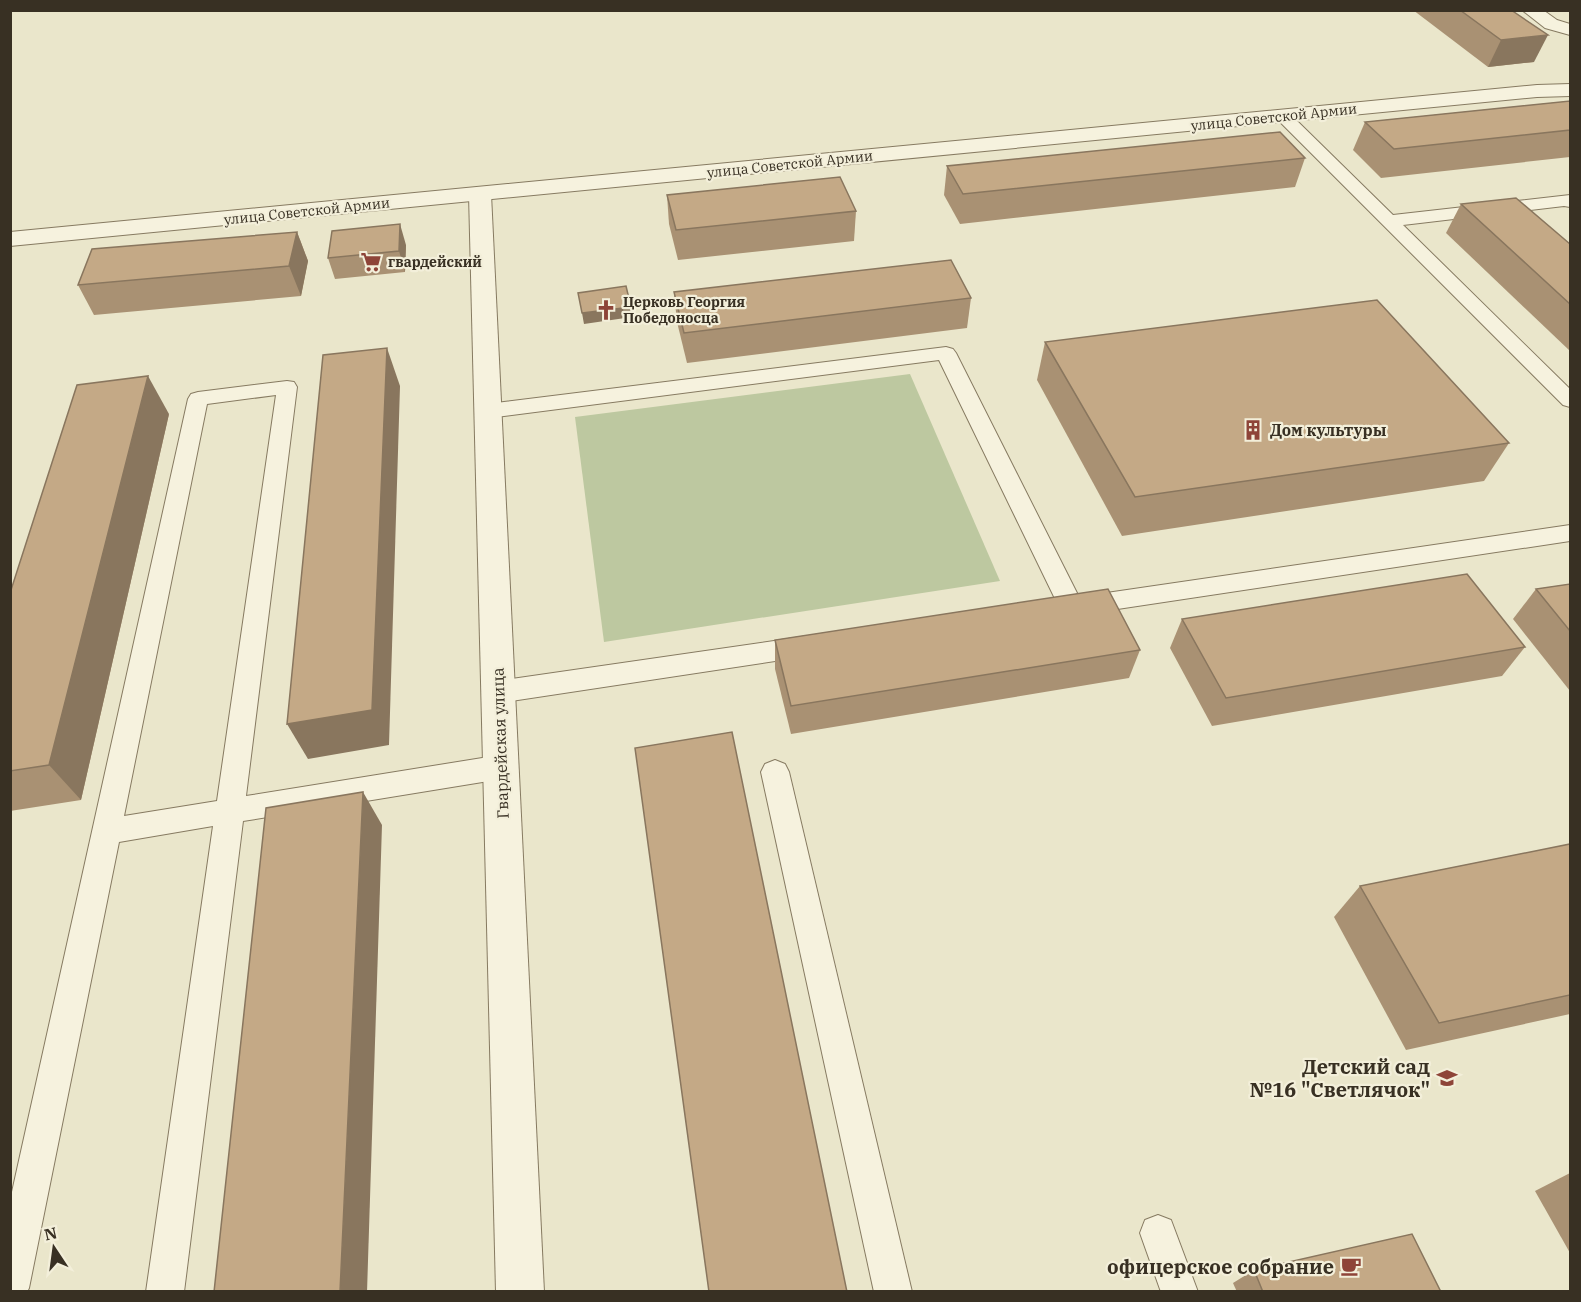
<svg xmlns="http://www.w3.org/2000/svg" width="1581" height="1302" viewBox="0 0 1581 1302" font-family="'IBM Plex Serif',serif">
  <rect width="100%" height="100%" fill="#eae6cb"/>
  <!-- green -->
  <path fill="#bdc8a0" d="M910 374 1000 581 604 642 575 417Z"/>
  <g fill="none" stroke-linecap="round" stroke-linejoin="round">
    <!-- service casing -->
    <g stroke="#867a61" stroke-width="2">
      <g id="service">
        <path d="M1283 111 1289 113 1393 215 1570 195V207L1564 206 1403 225 1570 389V407L1563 405 1277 119 1275 116 1277 113Z"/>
        <path d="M946 347 953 349 956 353 1079 597 1570 525V541L1071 616 1062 614 1059 607 939 360 488 418 481 416 477 411 481 406 488 404Z"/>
        <path d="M287 381 294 382 297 387 246 796 501 755 511 759 515 767 511 775 501 779 243 821 184 1292H146L213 826 119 842 29 1288 27 1292H10V1201L188 399 191 394 198 392ZM276 395 217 801 124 816 207 404Z"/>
        <path d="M808 636 817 639 821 646 817 653 808 656 498 703 489 699 485 692 489 685 498 681Z"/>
        <path d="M775 760 785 764 789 772 912 1292H874L761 772 765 764Z"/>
        <path d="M1158 1215 1171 1220 1198 1292H1161L1140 1233 1145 1220Z"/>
      </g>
    </g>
    <!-- minor casing -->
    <g stroke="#867a61" stroke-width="2">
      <g id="minor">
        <path d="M1522 10H1543L1557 20 1570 24V35L1545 28Z"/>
        <path d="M480 187 488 189 491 194 544 1292H496L469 194 472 189Z"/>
      </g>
    </g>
    <!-- tertiary casing -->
    <g stroke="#867a61" stroke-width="2">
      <path id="tertiary" d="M1570 84V96L1537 97 10 246V232L1537 85Z"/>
    </g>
    <!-- service -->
    <use href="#service" fill="#f6f2de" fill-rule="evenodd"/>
    <!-- minor -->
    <use href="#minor" fill="#f6f2de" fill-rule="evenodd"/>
    <!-- tertiary -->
    <use href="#tertiary" fill="#f6f2de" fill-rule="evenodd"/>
  </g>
  <!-- wall -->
  <g fill="#a99173">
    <path d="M1413 10H1511L1534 62 1488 67Z"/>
    <path d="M1570 101V157L1381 178 1353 150 1365 122Z"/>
    <path d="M1305 158 1295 187 960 224 944 195 947 166Z"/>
    <path d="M667 195 856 211 854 241 678 260 669 224Z"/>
    <path d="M1461 204 1570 244V351L1446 233Z"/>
    <path d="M297 232 308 261 301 296 94 315 78 285Z"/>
    <path d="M406 245 405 272 335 279 328 258Z"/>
    <path d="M674 292 971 298 967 328 687 363 677 322Z"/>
    <path d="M1045 342 1509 443 1484 481 1122 536 1037 380Z"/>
    <path d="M169 414 81 800 10 811V593Z"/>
    <path d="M1570 584V691L1513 619 1536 589Z"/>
    <path d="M1182 619 1525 647 1502 676 1212 726 1170 648Z"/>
    <path d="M775 640 1140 650 1129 678 791 734 775 669Z"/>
    <path d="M1570 844V1014L1406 1050 1334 917 1360 886Z"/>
    <path d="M1570 1173V1253L1535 1191Z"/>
    <path d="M1254 1270 1441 1292H1237L1233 1283Z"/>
  </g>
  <!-- shaded-wall -->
  <g fill="#89765e">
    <path d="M1548 35 1534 62 1488 67 1501 40Z"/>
    <path d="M400 224 406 245 405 272 399 251Z"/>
    <path d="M297 232 308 261 301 296 289 266Z"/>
    <path d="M631 307 632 317 584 324 582 313Z"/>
    <path d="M387 348 400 386 389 745 308 759 287 724Z"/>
    <path d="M148 376 169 414 81 800 49 765Z"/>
    <path d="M363 792 382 825 367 1292H340Z"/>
  </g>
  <!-- building -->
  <g fill="#c4a986" stroke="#89765e" stroke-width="1.5">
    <path d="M1460 10H1511L1548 35 1501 40Z"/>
    <path d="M1570 101V130L1394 149 1365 122Z"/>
    <path d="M1280 132 1305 158 963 194 947 166Z"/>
    <path d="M840 177 856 211 676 230 667 195Z"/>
    <path d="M1516 198 1570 244V304L1461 204Z"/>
    <path d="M400 224 399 251 328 258 332 231Z"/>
    <path d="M297 232 289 266 78 285 92 249Z"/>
    <path d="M951 260 971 298 684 333 674 292Z"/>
    <path d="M626 286 631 307 582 313 578 293Z"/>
    <path d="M1377 300 1509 443 1135 497 1045 342Z"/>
    <path d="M387 348 372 710 287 724 323 355Z"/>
    <path d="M148 376 49 765 10 771V593L77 385Z"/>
    <path d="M1467 574 1525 647 1226 698 1182 619Z"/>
    <path d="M1570 584V631L1536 589Z"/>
    <path d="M1108 589 1140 650 791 706 775 640Z"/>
    <path d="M732 732 847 1292H709L635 748Z"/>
    <path d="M363 792 340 1292H214L266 808Z"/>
    <path d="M1570 844V995L1439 1023 1360 886Z"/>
    <path d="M1412 1234 1441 1292H1263L1254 1270Z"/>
  </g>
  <!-- icons -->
  <defs>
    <g id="supermarket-bare" transform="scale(1.62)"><path d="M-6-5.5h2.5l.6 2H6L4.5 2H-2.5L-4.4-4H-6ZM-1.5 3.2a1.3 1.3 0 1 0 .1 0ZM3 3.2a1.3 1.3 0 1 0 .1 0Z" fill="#8e4438" stroke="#f3efda" stroke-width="2.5" paint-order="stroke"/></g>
    <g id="church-bare" transform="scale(1.62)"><path d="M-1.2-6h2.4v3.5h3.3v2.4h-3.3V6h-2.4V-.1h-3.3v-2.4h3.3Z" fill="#8e4438" stroke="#f3efda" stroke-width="2.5" paint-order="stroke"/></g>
    <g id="building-bare" transform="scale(1.62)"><path d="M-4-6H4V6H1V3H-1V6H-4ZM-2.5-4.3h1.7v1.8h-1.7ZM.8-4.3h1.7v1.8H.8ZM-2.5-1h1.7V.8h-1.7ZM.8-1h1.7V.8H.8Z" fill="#8e4438" stroke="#f3efda" stroke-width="2.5" paint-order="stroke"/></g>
    <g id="school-bare" transform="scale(1.62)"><path d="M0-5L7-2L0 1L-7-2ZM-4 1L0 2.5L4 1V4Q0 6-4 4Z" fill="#8e4438" stroke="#f3efda" stroke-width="2.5" paint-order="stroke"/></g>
    <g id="cafe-bare" transform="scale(1.62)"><path d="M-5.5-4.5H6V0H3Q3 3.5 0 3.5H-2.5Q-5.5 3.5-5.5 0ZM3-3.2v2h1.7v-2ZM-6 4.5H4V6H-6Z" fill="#8e4438" stroke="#f3efda" stroke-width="2.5" paint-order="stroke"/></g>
  </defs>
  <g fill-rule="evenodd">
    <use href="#supermarket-bare" x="371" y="262"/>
    <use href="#church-bare" x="606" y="310"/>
    <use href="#building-bare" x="1253" y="430"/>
    <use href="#school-bare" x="1447" y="1078"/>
    <use href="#cafe-bare" x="1351" y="1266"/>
  </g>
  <g text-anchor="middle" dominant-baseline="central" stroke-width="4.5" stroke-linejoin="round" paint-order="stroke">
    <!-- far-street labels -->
    <g font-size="14" fill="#383023" stroke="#f3efda">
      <text transform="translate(1274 117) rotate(-6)">улица Советской Армии</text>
      <text transform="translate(790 164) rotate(-6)">улица Советской Армии</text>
      <text transform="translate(307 211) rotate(-6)">улица Советской Армии</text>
    </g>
    <!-- far-poi labels -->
    <g font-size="14" font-weight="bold" fill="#383023" stroke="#f3efda" text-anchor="start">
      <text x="388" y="262">гвардейский</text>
      <text x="623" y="302">Церковь Георгия<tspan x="623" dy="16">Победоносца</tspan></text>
    </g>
    <!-- poi labels -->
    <g font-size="16" font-weight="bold" fill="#383023" stroke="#f3efda" text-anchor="start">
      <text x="1270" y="430">Дом культуры</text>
    </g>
    <!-- street labels -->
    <g font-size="16" fill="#383023" stroke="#f3efda">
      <text transform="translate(500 743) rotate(-92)">Гвардейская улица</text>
    </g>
    <!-- near-poi labels -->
    <g font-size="20" font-weight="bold" fill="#383023" stroke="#f3efda" text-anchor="end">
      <text x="1430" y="1066">Детский сад<tspan x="1430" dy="23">№16 "Светлячок"</tspan></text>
      <text x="1334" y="1266">офицерское собрание</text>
    </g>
  </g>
  <!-- border -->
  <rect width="1581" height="1302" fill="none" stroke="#383023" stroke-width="24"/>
  <!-- north arrow -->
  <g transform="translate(54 1248) rotate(347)" stroke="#f3efda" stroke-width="4.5" paint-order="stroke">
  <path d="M0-4.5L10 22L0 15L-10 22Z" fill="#383023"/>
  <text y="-9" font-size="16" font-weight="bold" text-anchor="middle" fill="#383023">N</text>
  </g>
</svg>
